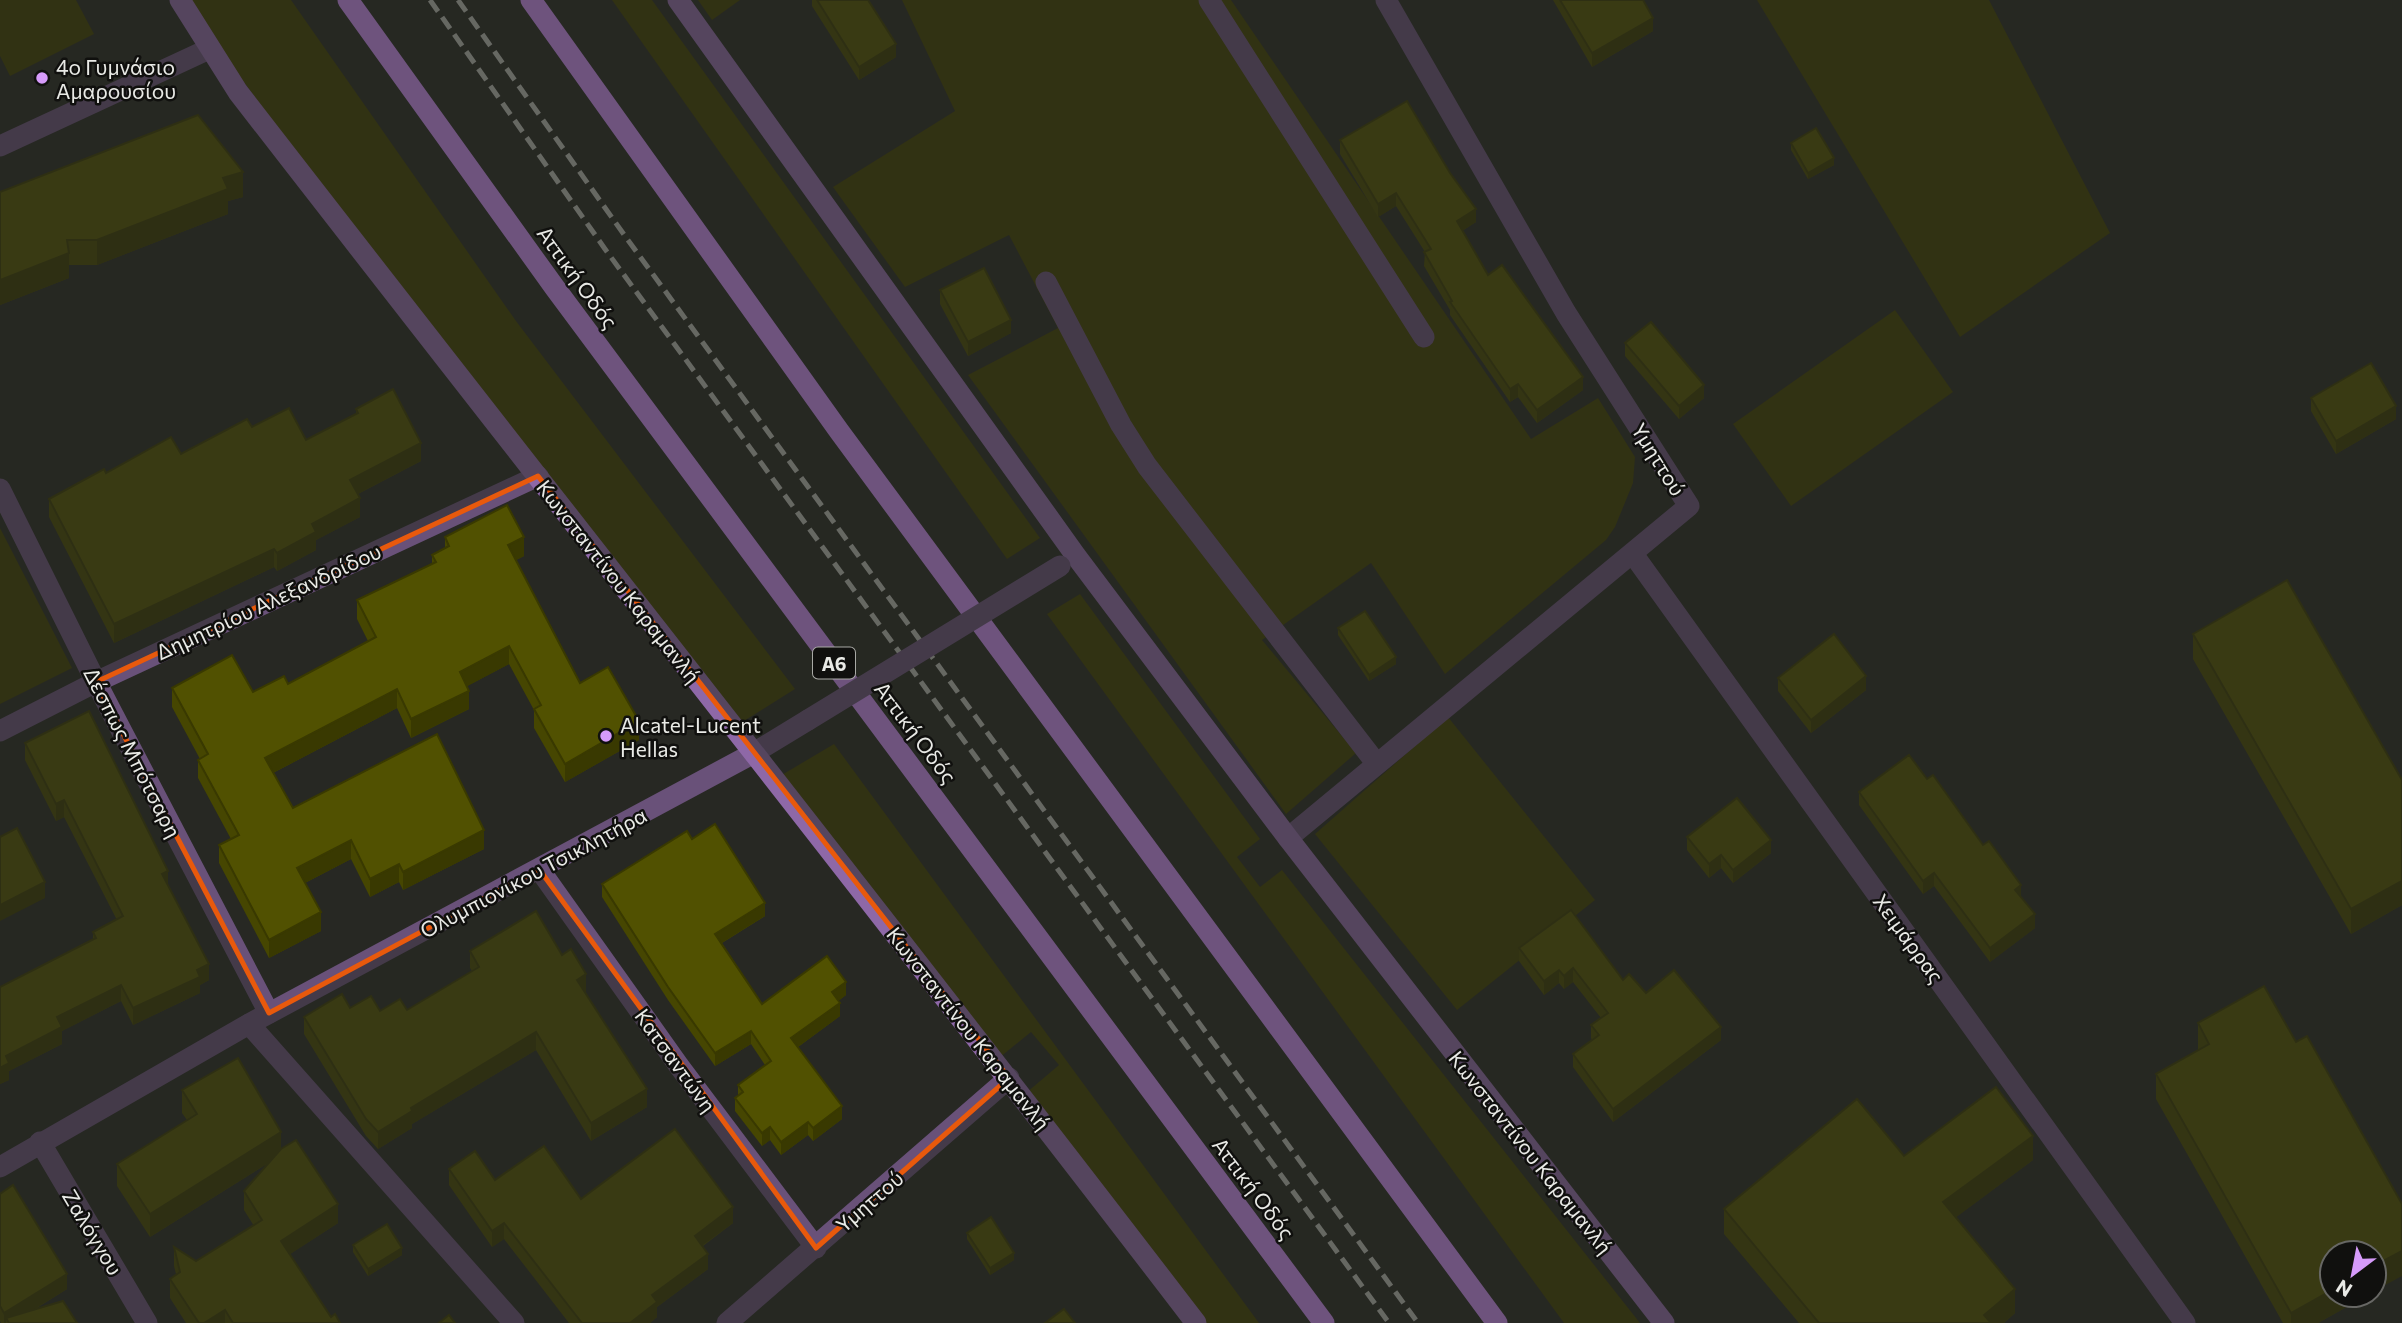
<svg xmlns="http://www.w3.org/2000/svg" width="2402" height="1323" viewBox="0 0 2402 1323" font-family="Commissioner,sans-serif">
  <rect width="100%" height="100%" fill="#272823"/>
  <!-- green -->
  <g fill="#3f3e00">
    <path d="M0 0H76L94 34 10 76 0 56Z"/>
    <path d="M185 0H291L516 321 795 689 739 724 264 110Z"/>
    <path d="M612 0H652L1040 538 1007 559Z"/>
    <path d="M698 0H740L712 20Z"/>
    <path d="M902 0H1231L1531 439 1598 398 1635 457 1633 483 1615 527 1606 540 1445 674 1371 563 1262 640 1356 753 1286 814 968 375 1058 328 1009 235 905 287 833 187 955 111Z"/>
    <path d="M1757 0H1989L2110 233 1960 337Z"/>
    <path d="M1895 310 1953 392 1791 506 1733 424Z"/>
    <path d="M0 528 72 668 0 704Z"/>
    <path d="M1080 594 1260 839 1237 857 1260 887 1282 870 1640 1323H1564L1047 614Z"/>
    <path d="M1448 717 1595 900 1457 1010 1315 834Z"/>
    <path d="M834 744 1259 1323H1200L1026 1093 1059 1065 1031 1032 999 1058 780 776Z"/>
  </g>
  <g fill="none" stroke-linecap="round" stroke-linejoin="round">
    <!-- street -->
    <g stroke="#695179" stroke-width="21">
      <path d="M1209 0 1424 337"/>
      <path d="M0 146 209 49"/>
      <path d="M1046 282 1121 425 1147 466 1376 763"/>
      <path d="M0 489 96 682 269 1013"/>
      <path d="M1633 554 2185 1323"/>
      <path d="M0 731 96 682 538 476"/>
      <path d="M1288 838 1689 506 1566 313 1386 0"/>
      <path d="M539 869 679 1066 816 1248"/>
      <path d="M249 1024 514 1323"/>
      <path d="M40 1142 147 1323"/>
      <path d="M0 1167 249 1024 752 754 808 720"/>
      <path d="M727 1323 1009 1078"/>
    </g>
    <!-- secondary -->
    <g stroke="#8e68a7" stroke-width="21">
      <path d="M180 0 238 92C556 503 880 910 1196 1323"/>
      <path d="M678 0 1076 556 1288 838 1664 1323"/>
    </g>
    <!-- highway -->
    <g stroke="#c588eb" stroke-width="21">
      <path d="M348 0 555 288 1324 1323"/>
      <path d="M531 0 839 431 1497 1323"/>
    </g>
    <!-- rail -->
    <g stroke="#b4b5b0" stroke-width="5" stroke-dasharray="14 7" stroke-linecap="butt">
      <path d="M430 0 605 249 1389 1323"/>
      <path d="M458 0 625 236 1418 1323"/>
    </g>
    <!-- street-bridge -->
    <path stroke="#695179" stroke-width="21" d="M808 720 1060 566"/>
  </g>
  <!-- wall -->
  <g fill="#464601">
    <path d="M812 0H868L896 57 859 80 812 6Z"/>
    <path d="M1553 0H1643L1653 31 1592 67Z"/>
    <path d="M1340 140 1476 222 1462 231 1488 275 1583 390 1537 423 1518 397 1510 402 1450 315V310L1424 266 1425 252 1396 206 1378 217 1340 154Z"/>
    <path d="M1791 143 1834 165 1808 179 1791 150Z"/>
    <path d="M0 192 243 197 228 201V214L97 265H69V278L0 305Z"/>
    <path d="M940 290 1011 333 968 356 940 304Z"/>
    <path d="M1625 343 1704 398 1679 419 1625 356Z"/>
    <path d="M2311 398 2396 419 2336 454 2311 411Z"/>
    <path d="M356 409 421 461 358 494 360 517 316 540V550L277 571 274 567 114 643 49 517V499L106 473 181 454 252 427 306 440 356 414Z"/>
    <path d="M445 537 524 556 516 560 580 683 639 740 565 782 534 728V710L509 664 467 686 469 709 411 738 397 708 273 773 293 808 484 849 403 890 399 882 370 897 351 859 305 883 321 931 269 958 219 863V845L231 839 198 778V760L200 759 172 707V688L253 692 288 684 368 641 357 619V600L432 564V555L445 548Z"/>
    <path d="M1338 628 1396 664 1369 681 1338 635Z"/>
    <path d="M2193 634 2402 780V905L2351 934 2193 659Z"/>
    <path d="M1778 678 1866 690 1811 733 1778 691Z"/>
    <path d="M25 743 168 885 209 980 200 985V993L133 1025 121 1001 62 1031V1044L9 1071V1080L0 1084 93 939V932L117 920 64 817 56 821 25 760Z"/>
    <path d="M1927 779 1983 845 2021 897 2035 928 1990 962 1934 886 1923 894 1859 805V792Z"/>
    <path d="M1687 837 1771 853 1733 883 1721 868 1709 878 1687 850Z"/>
    <path d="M692 839 765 916 722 943 762 1004 846 995 838 1001 840 1016 798 1047 842 1119 813 1141 808 1135 781 1155 770 1140 762 1146 735 1111V1098L738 1096V1085L765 1065 751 1044 715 1066 668 1000 602 897V884Z"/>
    <path d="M1519 948 1623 980 1721 1040 1613 1122 1573 1067V1054L1592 1040 1591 1038V1025L1601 1018 1573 982 1564 989 1559 983 1544 995 1519 961Z"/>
    <path d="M470 951 562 955 586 991 585 992 647 1107 591 1141 536 1050 412 1124V1128L378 1149 366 1136 304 1034V1017L350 1008 380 1011 407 1010 472 971 470 968Z"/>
    <path d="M2198 1023 2296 1042 2368 1295 2318 1323H2283L2156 1099V1074L2198 1050Z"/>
    <path d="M182 1090 281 1149 338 1223 290 1254 331 1317 340 1323H186L170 1298V1279L176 1274 174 1266V1247L196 1261 254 1226 244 1210V1191L270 1162 150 1237 117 1186V1164L187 1120 182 1113Z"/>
    <path d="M1904 1156 2033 1160 1956 1217 2015 1313 2004 1323H1799L1724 1234V1209Z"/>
    <path d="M449 1169 581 1199 733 1223 703 1246 708 1269 657 1307V1317L650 1323H569L504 1239 492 1247 449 1185Z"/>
    <path d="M0 1194 67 1289 32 1311 77 1323H1L0 1321Z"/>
    <path d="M967 1233 1014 1260 990 1275 967 1239Z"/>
    <path d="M353 1245 402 1255 368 1276 353 1252Z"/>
  </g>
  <!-- shaded-wall -->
  <g fill="#393901">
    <path d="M1653 18V31L1592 67V53Z"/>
    <path d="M896 44V57L859 80V67Z"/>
    <path d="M1834 158V165L1808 179V173Z"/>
    <path d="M243 172V197L228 201V214L97 265V240L223 178Z"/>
    <path d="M1396 193V206L1378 217V204Z"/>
    <path d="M1476 209V222L1457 234V221Z"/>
    <path d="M69 253V278L0 305V280Z"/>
    <path d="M1011 320V333L968 356V342Z"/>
    <path d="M1583 377V390L1537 423V410Z"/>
    <path d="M1518 384V397L1510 402V389Z"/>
    <path d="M1704 385V398L1679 419V406Z"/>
    <path d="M2396 406V419L2336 454V441Z"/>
    <path d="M421 443V461L350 498V480Z"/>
    <path d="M360 498V517L316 540V550L277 571V553L312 524Z"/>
    <path d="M524 537V556L508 564V545Z"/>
    <path d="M274 549V567L114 643V624Z"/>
    <path d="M509 646V664L460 690V672Z"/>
    <path d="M1396 657V664L1369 681V675Z"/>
    <path d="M1866 676V690L1811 733V720Z"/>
    <path d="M397 689V708L265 777V758Z"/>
    <path d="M469 691V709L411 738V719Z"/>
    <path d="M639 721V740L565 782V764Z"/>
    <path d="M64 800V817L56 821V804Z"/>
    <path d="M484 830V849L403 890V872Z"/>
    <path d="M351 840V859L297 887V868Z"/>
    <path d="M1771 840V853L1733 883V870Z"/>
    <path d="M1721 855V868L1709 878V864Z"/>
    <path d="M399 864V882L370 897V879Z"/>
    <path d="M168 871V888L162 874Z"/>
    <path d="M1934 873V886L1923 894V881Z"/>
    <path d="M2402 881V905L2351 934V909Z"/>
    <path d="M45 882V898L0 921V905Z"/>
    <path d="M2021 885V899L2015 890Z"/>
    <path d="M765 903V916L715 947V934Z"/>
    <path d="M321 912V931L269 958V940Z"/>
    <path d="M2035 914V928L1990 962V948Z"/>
    <path d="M209 964V980L200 985V993L133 1025V1008L197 970Z"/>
    <path d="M1573 968V982L1564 989V976Z"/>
    <path d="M1559 970V983L1544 995V981Z"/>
    <path d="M586 974V991L577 997V980Z"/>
    <path d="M846 982V995L832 1006V992Z"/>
    <path d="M121 985V1001L62 1031V1044L9 1071V1080L0 1084V1068L6 1056 57 1017Z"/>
    <path d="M840 1003V1016L791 1052V1038Z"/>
    <path d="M1721 1027V1040L1613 1122V1109Z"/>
    <path d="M751 1031V1044L715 1066V1053Z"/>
    <path d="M536 1032V1050L412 1124V1128L378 1149V1132L411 1108Z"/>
    <path d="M647 1089V1107L591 1141V1123Z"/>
    <path d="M842 1106V1119L813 1141V1128Z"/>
    <path d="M808 1122V1135L781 1155V1142Z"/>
    <path d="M770 1127V1140L762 1146V1133Z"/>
    <path d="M281 1132V1155L150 1237V1214Z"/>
    <path d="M2033 1136V1160L1943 1227V1202Z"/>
    <path d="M338 1204V1223L281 1260V1241Z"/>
    <path d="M733 1207V1223L695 1251V1236Z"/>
    <path d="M504 1223V1239L492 1247V1231Z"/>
    <path d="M402 1248V1255L368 1276V1269Z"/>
    <path d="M2402 1251V1276L2374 1291V1266Z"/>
    <path d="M1014 1253V1260L990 1275V1268Z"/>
    <path d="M708 1254V1269L657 1307V1317L650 1323H630L652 1295Z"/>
    <path d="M67 1274V1289L12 1323 6 1318V1323H4V1313Z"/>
    <path d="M2015 1289V1313L2004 1323H1984V1315Z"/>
    <path d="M2332 1290V1295H2368L2318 1323H2291V1313Z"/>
    <path d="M225 1310V1323H204Z"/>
  </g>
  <!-- building -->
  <g fill="#515101" stroke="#393901" stroke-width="2">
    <path d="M817 0H868L896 44 859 67Z"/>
    <path d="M1560 0H1643L1653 18 1592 53Z"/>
    <path d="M1407 101 1450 173 1476 209 1457 221 1488 275 1502 265 1583 377 1537 410 1518 384 1510 389 1450 302 1452 301 1424 252 1431 249 1396 193 1378 204 1340 140Z"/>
    <path d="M198 115 243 172 223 178 228 189 97 240H67L69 253 0 280V192Z"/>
    <path d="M1816 128 1834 158 1808 173 1791 143Z"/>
    <path d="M984 268 1011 320 968 342 940 290Z"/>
    <path d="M1651 322 1704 385 1679 406 1625 343Z"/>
    <path d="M2371 363 2396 406 2336 441 2311 398Z"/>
    <path d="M393 389 421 443 350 480 360 498 312 524 316 532 277 553 274 549 114 624 49 499 104 469 106 473 171 437 181 454 247 419 252 427 289 408 306 440 358 413 356 409Z"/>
    <path d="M507 505 524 537 508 545 580 683 608 667 639 721 565 764 534 709 541 705 509 646 460 672 469 691 411 719 397 689 265 758 293 808 437 734 484 830 403 872 399 864 370 879 351 840 297 868 321 912 269 940 219 845 239 835 198 760 208 754 172 688 232 655 253 692 284 676 288 684 376 637 357 600 436 562 432 555 449 546 445 537Z"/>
    <path d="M2287 580 2402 780V881L2351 909 2193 634Z"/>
    <path d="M1365 611 1396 657 1369 675 1338 628Z"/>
    <path d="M1834 634 1866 676 1811 720 1778 678Z"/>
    <path d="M89 711 168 871 162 874 209 964 197 970 200 977 133 1008 121 985 57 1017 62 1027 6 1056 9 1063 0 1068V987L96 938 93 932 123 916 64 800 56 804 25 743Z"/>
    <path d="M1909 755 1927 779 1933 775 1983 845 1989 841 2021 885 2015 890 2035 914 1990 948 1934 873 1923 881 1859 792Z"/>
    <path d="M1737 798 1771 840 1733 870 1721 855 1709 864 1687 837Z"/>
    <path d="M715 824 765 903 715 934 762 1004 827 956 846 982 832 992 840 1003 791 1038 842 1106 813 1128 808 1122 781 1142 770 1127 762 1133 735 1098 743 1092 738 1085 771 1061 751 1031 715 1053 668 987 602 884 687 831 692 839Z"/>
    <path d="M17 828 45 882 0 905V837Z"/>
    <path d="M1571 910 1623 980 1629 974 1646 993 1674 970 1721 1027 1613 1109 1573 1054 1599 1035 1591 1025 1608 1013 1573 968 1564 976 1559 970 1544 981 1519 948Z"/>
    <path d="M536 911 562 955 571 949 586 974 577 980 647 1089 591 1123 536 1032 411 1108 412 1111 378 1132 366 1119 304 1017 342 994 350 1008 371 996 380 1011 400 999 407 1010 479 967 470 951Z"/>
    <path d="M2264 986 2296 1042 2307 1036 2402 1204V1251L2374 1266V1253H2332V1290L2291 1313 2156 1074 2209 1044 2198 1023Z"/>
    <path d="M238 1058 281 1132 150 1214 117 1164 197 1114 182 1090Z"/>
    <path d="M1996 1087 2033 1136 1943 1202 2015 1289 1984 1315 1991 1323H1819L1724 1209 1857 1099 1904 1156Z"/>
    <path d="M675 1129 733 1207 695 1236 708 1254 652 1295 657 1302 630 1323H582L504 1223 492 1231 449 1169 475 1151 495 1180 544 1146 581 1199Z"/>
    <path d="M296 1140 338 1204 281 1241 331 1317 335 1314 340 1323H233L225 1310 204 1323H199L170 1279 180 1272 174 1247 196 1261 262 1220 244 1191 281 1149Z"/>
    <path d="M13 1185 67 1274 4 1313 0 1306V1194Z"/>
    <path d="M991 1217 1014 1253 990 1268 967 1233Z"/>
    <path d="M387 1224 402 1248 368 1269 353 1245Z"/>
    <path d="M63 1301 77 1323H9L6 1318Z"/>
    <path d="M1064 1309 1075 1323H1045Z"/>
    <path d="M449 1315 455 1323H439Z"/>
  </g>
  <!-- marked area -->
  <path d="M0 0H2402V1323H0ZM538 476 1009 1078 816 1248 539 869 269 1013 96 682Z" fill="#272823" fill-opacity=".55" fill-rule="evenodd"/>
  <path fill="none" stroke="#e8590c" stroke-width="5" stroke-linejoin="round" d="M538 476 1009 1078 816 1248 539 869 269 1013 96 682Z"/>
  <!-- markers -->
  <g fill="#d69bfa" stroke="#10100e" stroke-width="2.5">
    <circle cx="42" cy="78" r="7"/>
    <circle cx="606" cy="736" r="7"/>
  </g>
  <g text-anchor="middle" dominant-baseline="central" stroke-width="5" stroke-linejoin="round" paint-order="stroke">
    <!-- shield labels -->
    <rect fill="#10100e" stroke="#a8a9a5" stroke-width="2" x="813" y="647.5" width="42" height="31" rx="5"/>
    <g font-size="19" font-weight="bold" fill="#e9eae6">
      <text x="834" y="663">Α6</text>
    </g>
    <!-- poi labels -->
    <g font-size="21" fill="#e9eae6" stroke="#10100e" text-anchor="start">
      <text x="56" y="66">4ο Γυμνάσιο<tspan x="56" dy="24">Αμαρουσίου</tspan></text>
      <text x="620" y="724">Alcatel-Lucent<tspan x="620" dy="24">Hellas</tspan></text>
    </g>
    <!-- street labels -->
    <g font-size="21" fill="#e9eae6" stroke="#10100e">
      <text transform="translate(578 277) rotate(54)">Αττική Οδός</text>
      <text transform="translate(1659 459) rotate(58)">Υμηττού</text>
      <text transform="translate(619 581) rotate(52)">Κωνσταντίνου Καραμανλή</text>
      <text transform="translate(268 601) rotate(-25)">Δημητρίου Αλεξανδρίδου</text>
      <text transform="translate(916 732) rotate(53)">Αττική Οδός</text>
      <text transform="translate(133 752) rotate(63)">Δέσπως Μπότσαρη</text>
      <text transform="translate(533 872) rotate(-28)">Ολυμπιονίκου Τσικλητήρα</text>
      <text transform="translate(1909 938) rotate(54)">Χειμάρρας</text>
      <text transform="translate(969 1028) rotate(52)">Κωνσταντίνου Καραμανλή</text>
      <text transform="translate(676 1060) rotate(54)">Κατσαντώνη</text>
      <text transform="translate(1531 1152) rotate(52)">Κωνσταντίνου Καραμανλή</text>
      <text transform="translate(1254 1188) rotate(53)">Αττική Οδός</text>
      <text transform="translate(869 1201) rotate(-41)">Υμηττού</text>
      <text transform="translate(93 1232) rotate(59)">Ζαλόγγου</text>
    </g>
  </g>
  <!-- north arrow -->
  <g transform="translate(2353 1274) rotate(212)"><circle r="33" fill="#10100e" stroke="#676764" stroke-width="2"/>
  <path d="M0-5L12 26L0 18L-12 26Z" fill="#d69bfa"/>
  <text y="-10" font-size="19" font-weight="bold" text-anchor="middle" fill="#e9eae6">N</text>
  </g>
</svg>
